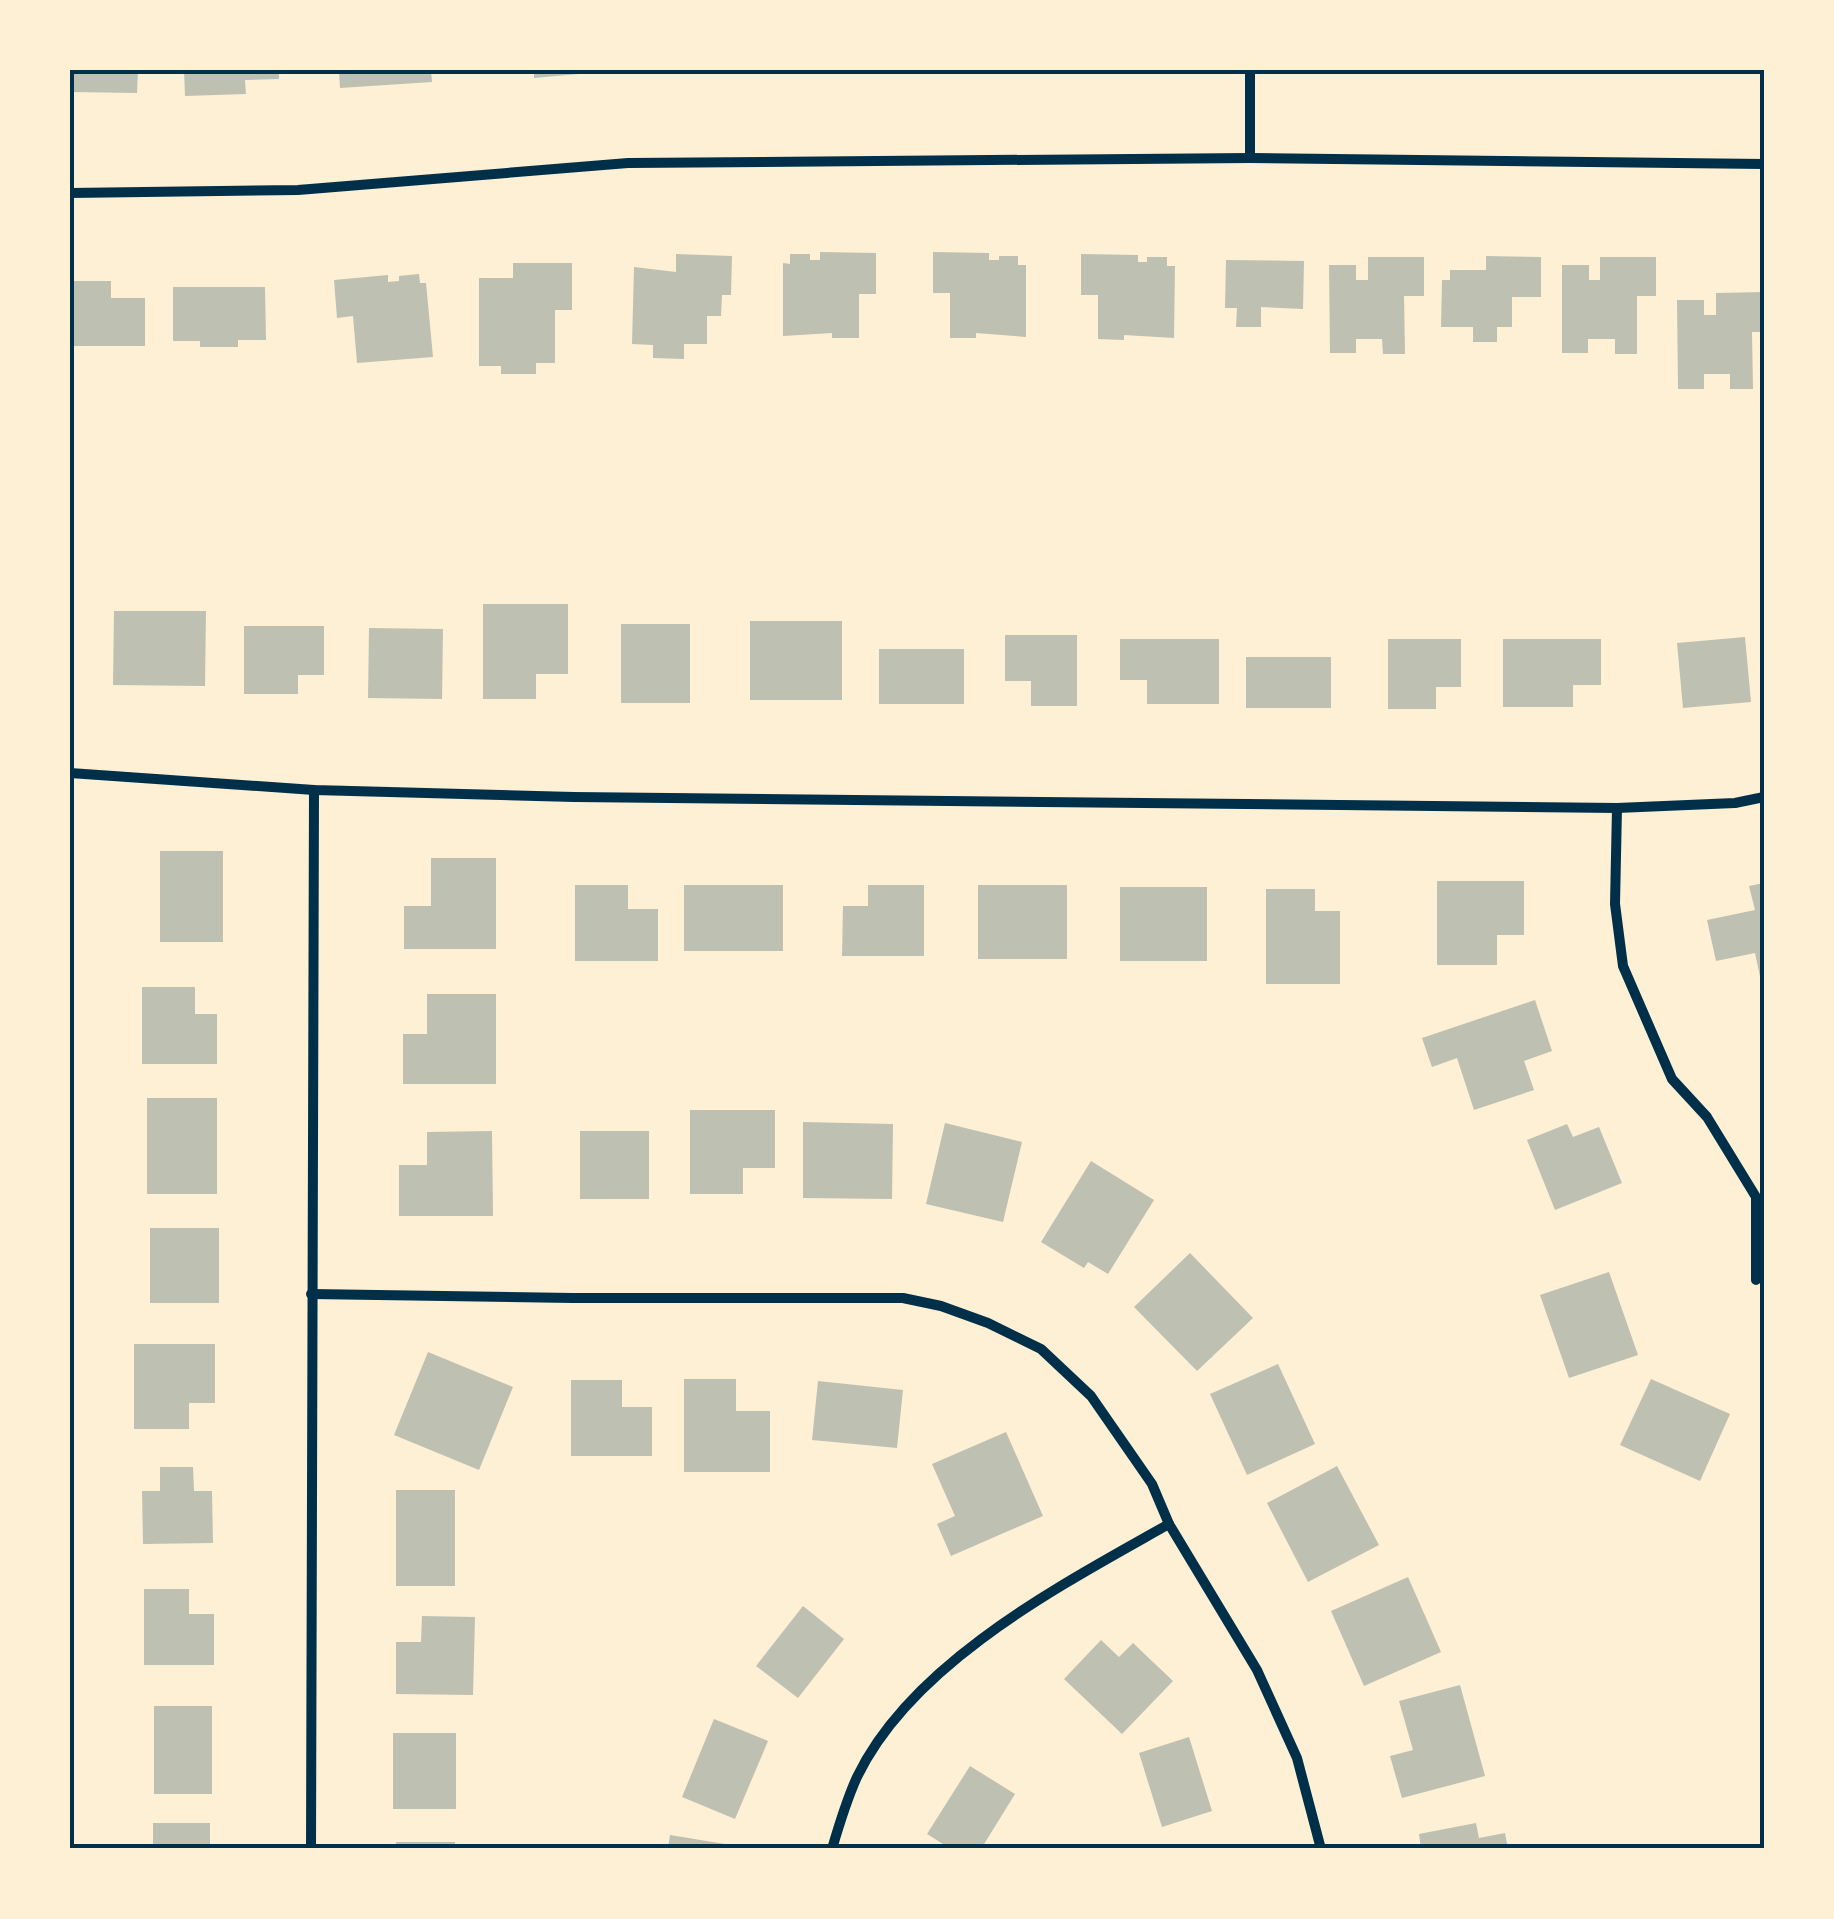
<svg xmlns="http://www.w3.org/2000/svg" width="1834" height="1919" viewBox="0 0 1834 1919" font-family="'DM Sans',sans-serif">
  <rect width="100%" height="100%" fill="#fdf0d5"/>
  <!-- building -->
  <g fill="#bec0b2">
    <path d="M70 70H138L137 93 70 92Z"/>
    <path d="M184 70H279V79L245 80 246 94 185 96Z"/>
    <path d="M339 70H431L432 82 340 88Z"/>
    <path d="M534 70H590V73L534 78Z"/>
    <path d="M820 252 876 253V294H859V338H832V333L783 336V263L790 264V254H810V260H820Z"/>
    <path d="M933 252 989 253V260H999V256H1018V265H1026V337L976 333V338H950V293H933Z"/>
    <path d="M676 254 732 256 731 295H722L721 316H707V344H684V359L653 358V345L632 344 634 267 676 272Z"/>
    <path d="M1081 254 1138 255V262H1147V257H1167V266H1175L1174 338 1124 335V340L1098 339V295H1081Z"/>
    <path d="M1486 256 1541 257V297H1512V327H1497V342H1473V327H1441L1442 280H1450V270H1486Z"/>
    <path d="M1368 257H1424V296H1404L1405 354H1383L1382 339H1356V353H1330L1329 265H1356V280H1368Z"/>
    <path d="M1600 257H1656V296H1637V354H1615V339H1588V353H1562V265H1589V280H1600Z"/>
    <path d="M1226 260 1304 261 1303 309 1261 307V327H1236L1237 308H1225Z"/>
    <path d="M513 263H572V310H555V363H536V374H501V366H479V278H513Z"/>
    <path d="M419 274 420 283H426L433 357 357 363 353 316 337 318 334 280 388 275V282L399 281V276Z"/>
    <path d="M70 281H111V298H145V346H70Z"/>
    <path d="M173 287H265L266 340H238V347H200V341H173Z"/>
    <path d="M1764 292V332H1752L1753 389H1730V374H1704V389H1678L1677 300H1704V315H1716V293Z"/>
    <path d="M483 604H568V674H536V699H483Z"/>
    <path d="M114 611H206L205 686 113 685Z"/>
    <rect x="750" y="621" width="92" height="79"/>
    <rect x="621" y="624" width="69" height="79"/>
    <path d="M244 626H324V675H298V694H244Z"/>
    <path d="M369 628 443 629 442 699 368 698Z"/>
    <path d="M1005 635H1077V706H1031V681H1005Z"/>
    <path d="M1745 637 1751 702 1683 708 1677 643Z"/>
    <path d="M1120 639H1219V704H1147V680H1120Z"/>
    <path d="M1388 639H1461V687H1436V709H1388Z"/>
    <path d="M1503 639H1601V685H1573V707H1503Z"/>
    <rect x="879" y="649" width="85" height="55"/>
    <rect x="1246" y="657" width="85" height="51"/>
    <rect x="160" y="851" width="63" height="91"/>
    <path d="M431 858H496V949H404V906H431Z"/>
    <path d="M1437 881H1524V935H1497V965H1437Z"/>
    <path d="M1764 883V986H1762L1755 953 1716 961 1707 920 1755 910 1749 886Z"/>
    <path d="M575 885H628V909H658V961H575Z"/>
    <rect x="684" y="885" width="99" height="66"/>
    <path d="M868 885H924V956H842L843 906H868Z"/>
    <rect x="978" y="885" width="89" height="74"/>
    <rect x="1120" y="887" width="87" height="74"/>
    <path d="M1266 889H1315V911H1340V984H1266Z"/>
    <path d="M142 987H195V1014H217V1064H142Z"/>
    <path d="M427 994H496V1084H403V1034H427Z"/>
    <path d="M1535 1000 1552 1051 1524 1061 1534 1090 1474 1110 1457 1058 1432 1067 1422 1038Z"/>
    <rect x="147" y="1098" width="70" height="96"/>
    <path d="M690 1110H775V1168H743V1194H690Z"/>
    <path d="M803 1122 893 1124 892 1199 803 1198Z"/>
    <path d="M945 1123 1022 1142 1003 1222 926 1204Z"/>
    <path d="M1567 1124 1573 1137 1599 1127 1622 1183 1555 1210 1527 1140Z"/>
    <path d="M492 1131 493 1216H399V1165H427V1132Z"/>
    <rect x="580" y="1131" width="69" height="68"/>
    <path d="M1091 1161 1154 1200 1108 1274 1088 1262 1084 1268 1041 1242Z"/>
    <rect x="150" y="1228" width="69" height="75"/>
    <path d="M1190 1253 1253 1318 1197 1371 1134 1307Z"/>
    <path d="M1609 1272 1638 1355 1569 1378 1540 1295Z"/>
    <path d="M134 1344H215V1403H189V1429H134Z"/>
    <path d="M428 1352 513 1387 479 1470 394 1435Z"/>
    <path d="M1278 1364 1315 1444 1247 1475 1210 1394Z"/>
    <path d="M684 1379H736V1411H770V1472H684Z"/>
    <path d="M1651 1379 1730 1414 1700 1481 1620 1445Z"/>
    <path d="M571 1380H622V1407H652V1456H571Z"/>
    <path d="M818 1381 903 1390 897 1448 812 1440Z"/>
    <path d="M1006 1432 1043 1516 951 1556 937 1524 955 1516 932 1464Z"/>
    <path d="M1337 1466 1379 1545 1308 1582 1267 1503Z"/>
    <path d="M160 1467H193L194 1491H212L213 1543 143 1544 142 1491H160Z"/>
    <rect x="396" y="1490" width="59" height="96"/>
    <path d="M1408 1577 1441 1652 1364 1686 1331 1611Z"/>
    <path d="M144 1589H189V1614H214V1665H144Z"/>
    <path d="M803 1606 844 1639 798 1698 756 1666Z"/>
    <path d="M422 1616 475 1617 473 1695 396 1694V1642H421Z"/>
    <path d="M1101 1640 1119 1657 1133 1643 1173 1681 1122 1734 1064 1679Z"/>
    <path d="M1460 1685 1485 1776 1402 1798 1390 1756 1413 1750 1399 1701Z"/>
    <rect x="154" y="1706" width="58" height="88"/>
    <path d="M714 1719 768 1741 735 1819 682 1797Z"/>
    <rect x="393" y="1733" width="63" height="76"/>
    <path d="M1189 1737 1212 1811 1162 1827 1139 1753Z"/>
    <path d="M970 1766 1015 1794 981 1849H951L927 1834Z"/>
    <rect x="153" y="1823" width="57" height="26"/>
    <path d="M1476 1823 1479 1838 1505 1833 1508 1849H1421L1419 1834Z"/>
    <path d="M670 1835 725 1844V1849H668Z"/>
    <rect x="396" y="1842" width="59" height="7"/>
  </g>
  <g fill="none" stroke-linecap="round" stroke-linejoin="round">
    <!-- minor -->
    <g stroke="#003049" stroke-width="10">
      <path d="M1250 158V70"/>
      <path d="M70 193 298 190 628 163 1250 158 1764 164"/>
      <path d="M70 773 314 790 574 797 1617 808 1735 803 1764 797"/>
      <path d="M1617 808 1615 904 1623 966 1672 1079 1707 1117 1756 1197V1280"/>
      <path d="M311 1294 573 1298H903L941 1306 988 1323 1041 1349 1091 1396 1152 1484 1169 1524 1257 1670 1297 1758 1321 1849"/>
      <path d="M311 1849 314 790"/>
      <path d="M832 1849C839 1825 847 1799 857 1777 912 1662 1063 1584 1169 1524"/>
    </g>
  </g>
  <!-- border -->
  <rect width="1834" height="1919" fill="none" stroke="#fdf0d5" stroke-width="145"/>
  <rect x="72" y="72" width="1690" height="1774" fill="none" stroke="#003049" stroke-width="4"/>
</svg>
